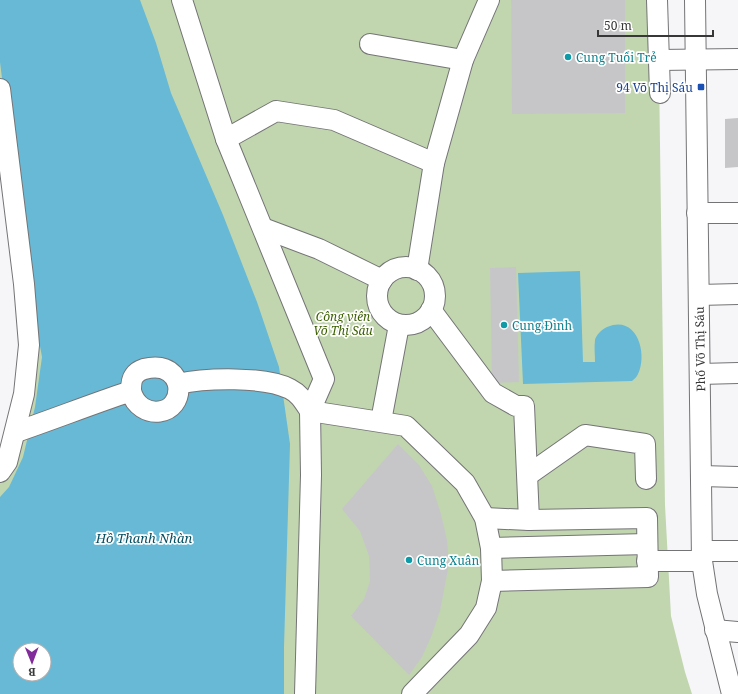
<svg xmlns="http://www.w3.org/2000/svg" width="738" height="694" viewBox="0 0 738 694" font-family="'Noto Serif',serif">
  <rect width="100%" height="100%" fill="#f6f6f9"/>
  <!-- green -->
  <path fill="#c1d6af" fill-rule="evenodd" d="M0 0H658L665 505 671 616 685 672 692 694H0V479L25 355 0 140ZM20 650H44V674H20Z"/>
  <!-- water -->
  <g fill="#68b9d6" fill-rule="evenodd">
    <path d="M0 0H140L156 43 171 93 223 215 257 302 279 367 290 444 284 647V694H0V497L9 487 23 457 35 407 42 357 33 308 8 127 0 62ZM20 650H44V674H20Z"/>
    <path d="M580 271 583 362H595C595 355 594 347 595 340 596 335 602 329 607 327 637 314 648 354 638 374 637 377 634 379 632 381L523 384 518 273Z"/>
  </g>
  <!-- building -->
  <g fill="#c6c6c9">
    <path d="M511 0H625V113L512 114Z"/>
    <path d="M738 118V167L725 168V119Z"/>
    <path d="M516 267 519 382 492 383 490 268Z"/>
    <path d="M398 444 419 465 432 486 441 514 447 540 449 564 440 611 431 637 422 657 409 675 351 616 364 599 370 581 369 556 360 531 342 509Z"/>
  </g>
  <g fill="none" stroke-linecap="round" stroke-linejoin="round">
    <!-- minor casing -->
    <g stroke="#747476" stroke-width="22">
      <g id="minor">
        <path d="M182 0 226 139 324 379 310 411 311 475 305 694"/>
        <path d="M657 0 660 93"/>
        <path d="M695 0 702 561 707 594 732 694"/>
        <path d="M370 44 463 60"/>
        <path d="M659 60 738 59"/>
        <path d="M0 89 24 284 29 345 24 394 7 462 0 472"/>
        <path d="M226 139 276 111 334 120 434 163"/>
        <path d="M697 213H738"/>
        <path d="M263 228 319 249 382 280"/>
        <circle cx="406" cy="296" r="29"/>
        <path d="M417 270 434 163 463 60 489 0"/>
        <path d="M699 295 738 294"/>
        <path d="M431 310 493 393 516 406H524L529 520"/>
        <path d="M700 374 738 373"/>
        <path d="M131 391C131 386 131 380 134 376 136 373 141 370 144 369 159 365 173 368 178 384"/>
        <path d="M310 411 406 426 465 483 485 518 491 548 492 581 486 608 469 635 412 694"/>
        <path d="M381 421 399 325"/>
        <path d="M16 432C54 419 92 404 131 391 139 422 183 417 178 384 205 378 265 376 290 389 300 394 304 402 310 411"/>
        <path d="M528 475 585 435 645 444 646 479"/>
        <path d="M701 476 738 477"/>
        <path d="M485 518 529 520 647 518 648 577 492 581"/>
        <path d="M491 548 647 544"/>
        <path d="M702 551H738"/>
        <path d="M647 561H702"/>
        <path d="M715 630 738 632"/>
      </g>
    </g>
    <!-- minor -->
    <use href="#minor" stroke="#fff" stroke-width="20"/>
  </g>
  <!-- markers -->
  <g fill="#0f9aa8" stroke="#fff" stroke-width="1.5">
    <circle cx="568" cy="57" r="4"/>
    <circle cx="504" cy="325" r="4"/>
    <circle cx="409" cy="560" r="4"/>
  </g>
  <rect fill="#1a4fb4" stroke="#fff" stroke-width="1.5" x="697" y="83" width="8" height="8" rx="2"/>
  <g text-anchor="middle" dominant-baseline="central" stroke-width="3.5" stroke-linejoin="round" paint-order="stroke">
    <!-- culture labels -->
    <g font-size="12" fill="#0d838f" stroke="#fff" text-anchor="start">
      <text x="576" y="57">Cung Tuổi Trẻ</text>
      <text x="512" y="325">Cung Đình</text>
      <text x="417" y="560">Cung Xuân</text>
    </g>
    <!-- transit labels -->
    <g font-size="12" fill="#164399" stroke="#fff" text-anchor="end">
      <text x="693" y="87">94 Võ Thị Sáu</text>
    </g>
    <!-- park labels -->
    <g font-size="12" font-style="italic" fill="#3b5f00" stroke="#fff">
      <text x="343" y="316">Công viên<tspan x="343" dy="14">Võ Thị Sáu</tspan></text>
    </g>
    <!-- street labels -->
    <g font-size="12" fill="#373738" stroke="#fff">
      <text transform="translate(700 349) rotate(-91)">Phố Võ Thị Sáu</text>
    </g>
    <!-- water labels -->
    <g font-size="13" font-style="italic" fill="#044e62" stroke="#fff">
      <text x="144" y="538">Hồ Thanh Nhàn</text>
    </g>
  </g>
  <!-- north arrow -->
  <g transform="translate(32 662) rotate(179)"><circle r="19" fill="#ffffff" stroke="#afafaf"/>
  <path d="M0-3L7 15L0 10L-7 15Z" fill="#812c9a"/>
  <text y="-6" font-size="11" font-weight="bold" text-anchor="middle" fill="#373738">B</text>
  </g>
  <!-- scale -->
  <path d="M598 30v6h115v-6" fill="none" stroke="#373738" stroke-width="2"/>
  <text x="604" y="30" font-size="12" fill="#373738" stroke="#ffffff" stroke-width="3" paint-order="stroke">50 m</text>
</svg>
